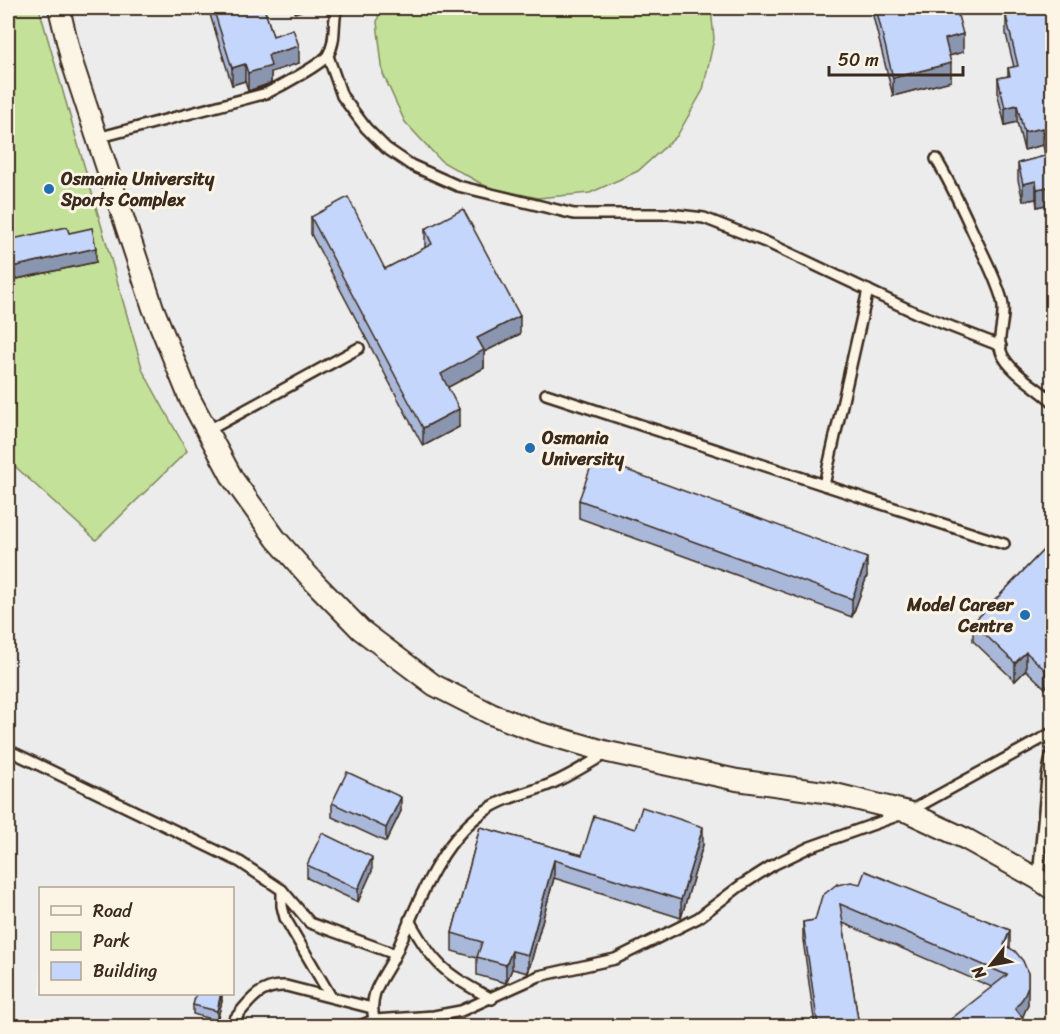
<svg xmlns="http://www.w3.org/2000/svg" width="1060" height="1034" viewBox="0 0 1060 1034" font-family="Sriracha,sans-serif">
  <rect width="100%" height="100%" fill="#fcf5e5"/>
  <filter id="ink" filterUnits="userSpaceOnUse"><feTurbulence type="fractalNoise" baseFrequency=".0167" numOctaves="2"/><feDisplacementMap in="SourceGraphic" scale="12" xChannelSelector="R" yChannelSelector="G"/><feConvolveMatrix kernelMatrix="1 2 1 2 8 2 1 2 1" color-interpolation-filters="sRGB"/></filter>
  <g filter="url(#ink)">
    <!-- built -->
    <path fill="#ececec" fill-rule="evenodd" d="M8 8H1052V1026H8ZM40 888H232V994H40Z"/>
    <!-- green -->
    <g fill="#c3e199" stroke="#7f865c" stroke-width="1.5">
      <path d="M8 8H39L143 371 187 451 96 540 8 460Z"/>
      <path d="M380 8H711L714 39 703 90 677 136 638 171 590 193 538 198 487 187 441 161 405 122 383 74 377 22Z"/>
    </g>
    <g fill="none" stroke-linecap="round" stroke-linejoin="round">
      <!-- service casing -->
      <g stroke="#3b2a1e" stroke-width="14">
        <g id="service">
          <path d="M328 56 342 96 366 128 386 148 411 165 458 186 574 214H669L704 218 768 243 916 313 1001 346"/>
          <path d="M97 138 267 93C279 87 322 64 328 55 337 41 332 22 337 8"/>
          <path d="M936 159C952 185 964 213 977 241 986 260 996 279 1002 300 1007 318 995 338 1002 354 1010 372 1038 388 1052 401"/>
          <path d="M546 394 1004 544"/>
          <path d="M207 431 359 348"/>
          <path d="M824 485 868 290"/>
          <path d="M8 750 240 862 282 890 310 923 395 954"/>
          <path d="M1038 879 1047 777 1052 751"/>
          <path d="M282 890V906L285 918 331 997"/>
          <path d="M409 920C434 966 446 974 492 999"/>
          <path d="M374 1020C368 989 384 979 396 953 418 902 441 837 491 807 510 795 535 792 555 782 573 774 590 763 607 753"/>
          <path d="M229 1026C246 1006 257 984 286 986L372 1008"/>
          <path d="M360 1026 374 1020 434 1016 461 1011 539 976 615 959 698 918 740 886 773 865 810 847 908 812 1052 733"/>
        </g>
      </g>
      <!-- minor casing -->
      <g stroke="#3b2a1e" stroke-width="24">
        <path id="minor" d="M59 8 72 62 153 308 190 399 233 479 276 539 315 583 361 630 434 685 491 714 538 732 608 752 737 780 831 793 908 812 966 839 1038 879 1052 889"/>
      </g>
      <!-- service -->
      <use href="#service" stroke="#fcf5e5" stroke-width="9"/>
      <!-- minor -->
      <use href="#minor" stroke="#fcf5e5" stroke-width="20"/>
    </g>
    <!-- wall -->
    <g fill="#a9b8d9" stroke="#3b2a1e" stroke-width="1.5">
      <path d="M208 8H264L273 36 299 63 271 72V83L268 85 248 91 245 81 232 85Z"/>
      <path d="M871 8H916L918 14 963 52 949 56 951 81 893 96Z"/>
      <path d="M1053 8V203L1037 207 1036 199 1023 201 1018 180V163L1045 156 1043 145 1024 150 1017 122 1005 125 998 96V78L1008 76V68L1014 67 1006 34V16Z"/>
      <path d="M311 217 385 269 425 248V229L520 334 484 352V368L448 387 459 427 423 446 311 234Z"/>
      <path d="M69 233 96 262 12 280 8 259V240Z"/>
      <path d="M579 500 867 576 852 617 579 518Z"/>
      <path d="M1053 540 1045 688 1026 670 1015 681 973 641V623Z"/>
      <path d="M332 803 401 811 386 842 332 817Z"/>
      <path d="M480 827 582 855 635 829 703 845 681 918 554 878 528 973 512 969 506 983 477 975V958L452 951V933Z"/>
      <path d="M307 865 372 871 358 902 307 878Z"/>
      <path d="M837 885 1010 948 1028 1004 1022 1018 1026 1026 992 987 843 923 859 1026H815L803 940V922L815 920Z"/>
      <path d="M222 1001 217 1021 193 1014V1005Z"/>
    </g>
    <!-- shaded-wall -->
    <g fill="#8a96b0" stroke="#3b2a1e" stroke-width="1.5">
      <path d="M295 8H311L295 13Z"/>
      <path d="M963 34V52L945 57V39Z"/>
      <path d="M299 46V63L271 72V83L248 91V73L268 55Z"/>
      <path d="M951 63V81L893 96V78Z"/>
      <path d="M245 64V81L232 85V68Z"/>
      <path d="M1017 105V122L1005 125V108Z"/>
      <path d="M1043 128V145L1024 150V132Z"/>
      <path d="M1036 181V199L1023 201V184Z"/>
      <path d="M1053 186V203L1037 207V189Z"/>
      <path d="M96 248V262L12 280V267Z"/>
      <path d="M520 316V334L484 352V368L441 391V374L477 338Z"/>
      <path d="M459 409V427L423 446V428Z"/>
      <path d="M867 558V576L852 617V599Z"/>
      <path d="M1026 652V670L1015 681V663Z"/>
      <path d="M1053 663V681L1045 688V670Z"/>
      <path d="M401 797V811L386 842V828Z"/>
      <path d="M703 827V845L681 918V900Z"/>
      <path d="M372 857V871L358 902V889Z"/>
      <path d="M554 860V878L528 973V955Z"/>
      <path d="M1010 930V948L1004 945Z"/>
      <path d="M512 951V969L506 983V965Z"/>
      <path d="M1028 973V1004L1023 1016 1015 1026V1008Z"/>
      <path d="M222 993V1001L217 1021V1011Z"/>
    </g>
    <!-- building -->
    <g fill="#c5d6fc" stroke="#3b2a1e" stroke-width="1.5">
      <path d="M213 8H264L273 36 293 29 299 46 268 55 271 66 268 67 248 73 245 64 232 68Z"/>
      <path d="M876 8H916L918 14 944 8H956L963 34 945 39 951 63 893 78Z"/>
      <path d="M1042 8H1053V186L1037 189 1036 181 1023 184 1018 163 1049 155 1043 128 1024 132 1017 105 1005 108 998 78 1010 76 1008 68 1018 66 1006 16Z"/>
      <path d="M348 197 385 269 432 244 425 229 463 209 520 316 477 338 484 350 441 374 459 409 423 428 311 217Z"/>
      <path d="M67 227 69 233 92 228 96 248 12 267 8 245V240Z"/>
      <path d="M594 458 867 558 852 599 579 500Z"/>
      <path d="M1053 540V663L1045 670 1026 652 1015 663 973 623Z"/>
      <path d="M347 772 401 797 386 828 332 803Z"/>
      <path d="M642 807 703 827 681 900 554 860 528 955 512 951 506 965 477 957 482 942 452 933 480 827 582 855 594 816 635 829Z"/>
      <path d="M322 833 372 857 358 889 307 865Z"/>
      <path d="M865 871 1010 930 1004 945 1015 951 1023 961 1028 973V986L1023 998 1015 1008 1026 1022 1021 1026H942L1007 975 840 904 859 1026H818L803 922 815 920 822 896 837 884V885L851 882 860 884Z"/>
      <path d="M196 993H221L217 1011 193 1005Z"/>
    </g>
  </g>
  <!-- markers -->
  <g fill="#1f6fb2" stroke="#fcf5e5" stroke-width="2">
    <circle cx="49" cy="189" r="6"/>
    <circle cx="530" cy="448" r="6"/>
    <circle cx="1025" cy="615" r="6"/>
  </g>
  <g text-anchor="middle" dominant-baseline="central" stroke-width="6" stroke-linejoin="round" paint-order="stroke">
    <!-- poi labels -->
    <g font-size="18" font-weight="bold" fill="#3b2a1e" stroke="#fcf5e5" text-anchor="start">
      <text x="61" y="179">Osmania University<tspan x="61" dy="21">Sports Complex</tspan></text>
      <text x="542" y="438">Osmania<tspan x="542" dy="21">University</tspan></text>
      <text x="1013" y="605" text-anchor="end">Model Career<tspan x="1013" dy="21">Centre</tspan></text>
    </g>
  </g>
  <!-- margin -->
  <rect width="1060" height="1034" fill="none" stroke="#fcf5e5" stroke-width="30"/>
  <rect x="15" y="15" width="1030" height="1004" fill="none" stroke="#3b2a1e" stroke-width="2" filter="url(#ink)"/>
  <!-- legend -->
  <rect x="39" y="887" width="195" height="108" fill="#fcf5e5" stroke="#afa495" stroke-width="1.5"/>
  <rect x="51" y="906" width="30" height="9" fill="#fcf5e5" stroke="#afa495" stroke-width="1.5"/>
  <text x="93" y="917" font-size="18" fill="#3b2a1e">Road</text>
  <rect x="51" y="932" width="30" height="18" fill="#c3e199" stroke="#afa495" stroke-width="1.5"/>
  <text x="93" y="947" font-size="18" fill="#3b2a1e">Park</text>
  <rect x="51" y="962" width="30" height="18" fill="#c5d6fc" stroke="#afa495" stroke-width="1.5"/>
  <text x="93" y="977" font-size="18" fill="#3b2a1e">Building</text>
  <!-- north arrow -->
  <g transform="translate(991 965) rotate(239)" stroke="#fcf5e5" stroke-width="4.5" paint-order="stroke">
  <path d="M0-4.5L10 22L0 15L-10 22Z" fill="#3b2a1e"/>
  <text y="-9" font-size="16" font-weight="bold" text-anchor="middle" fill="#3b2a1e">N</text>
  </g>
  <!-- scale -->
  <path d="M829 66v9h134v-9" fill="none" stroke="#3b2a1e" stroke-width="3"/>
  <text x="838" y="66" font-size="18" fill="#3b2a1e" stroke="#fcf5e5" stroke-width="4.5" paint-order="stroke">50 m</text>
</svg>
